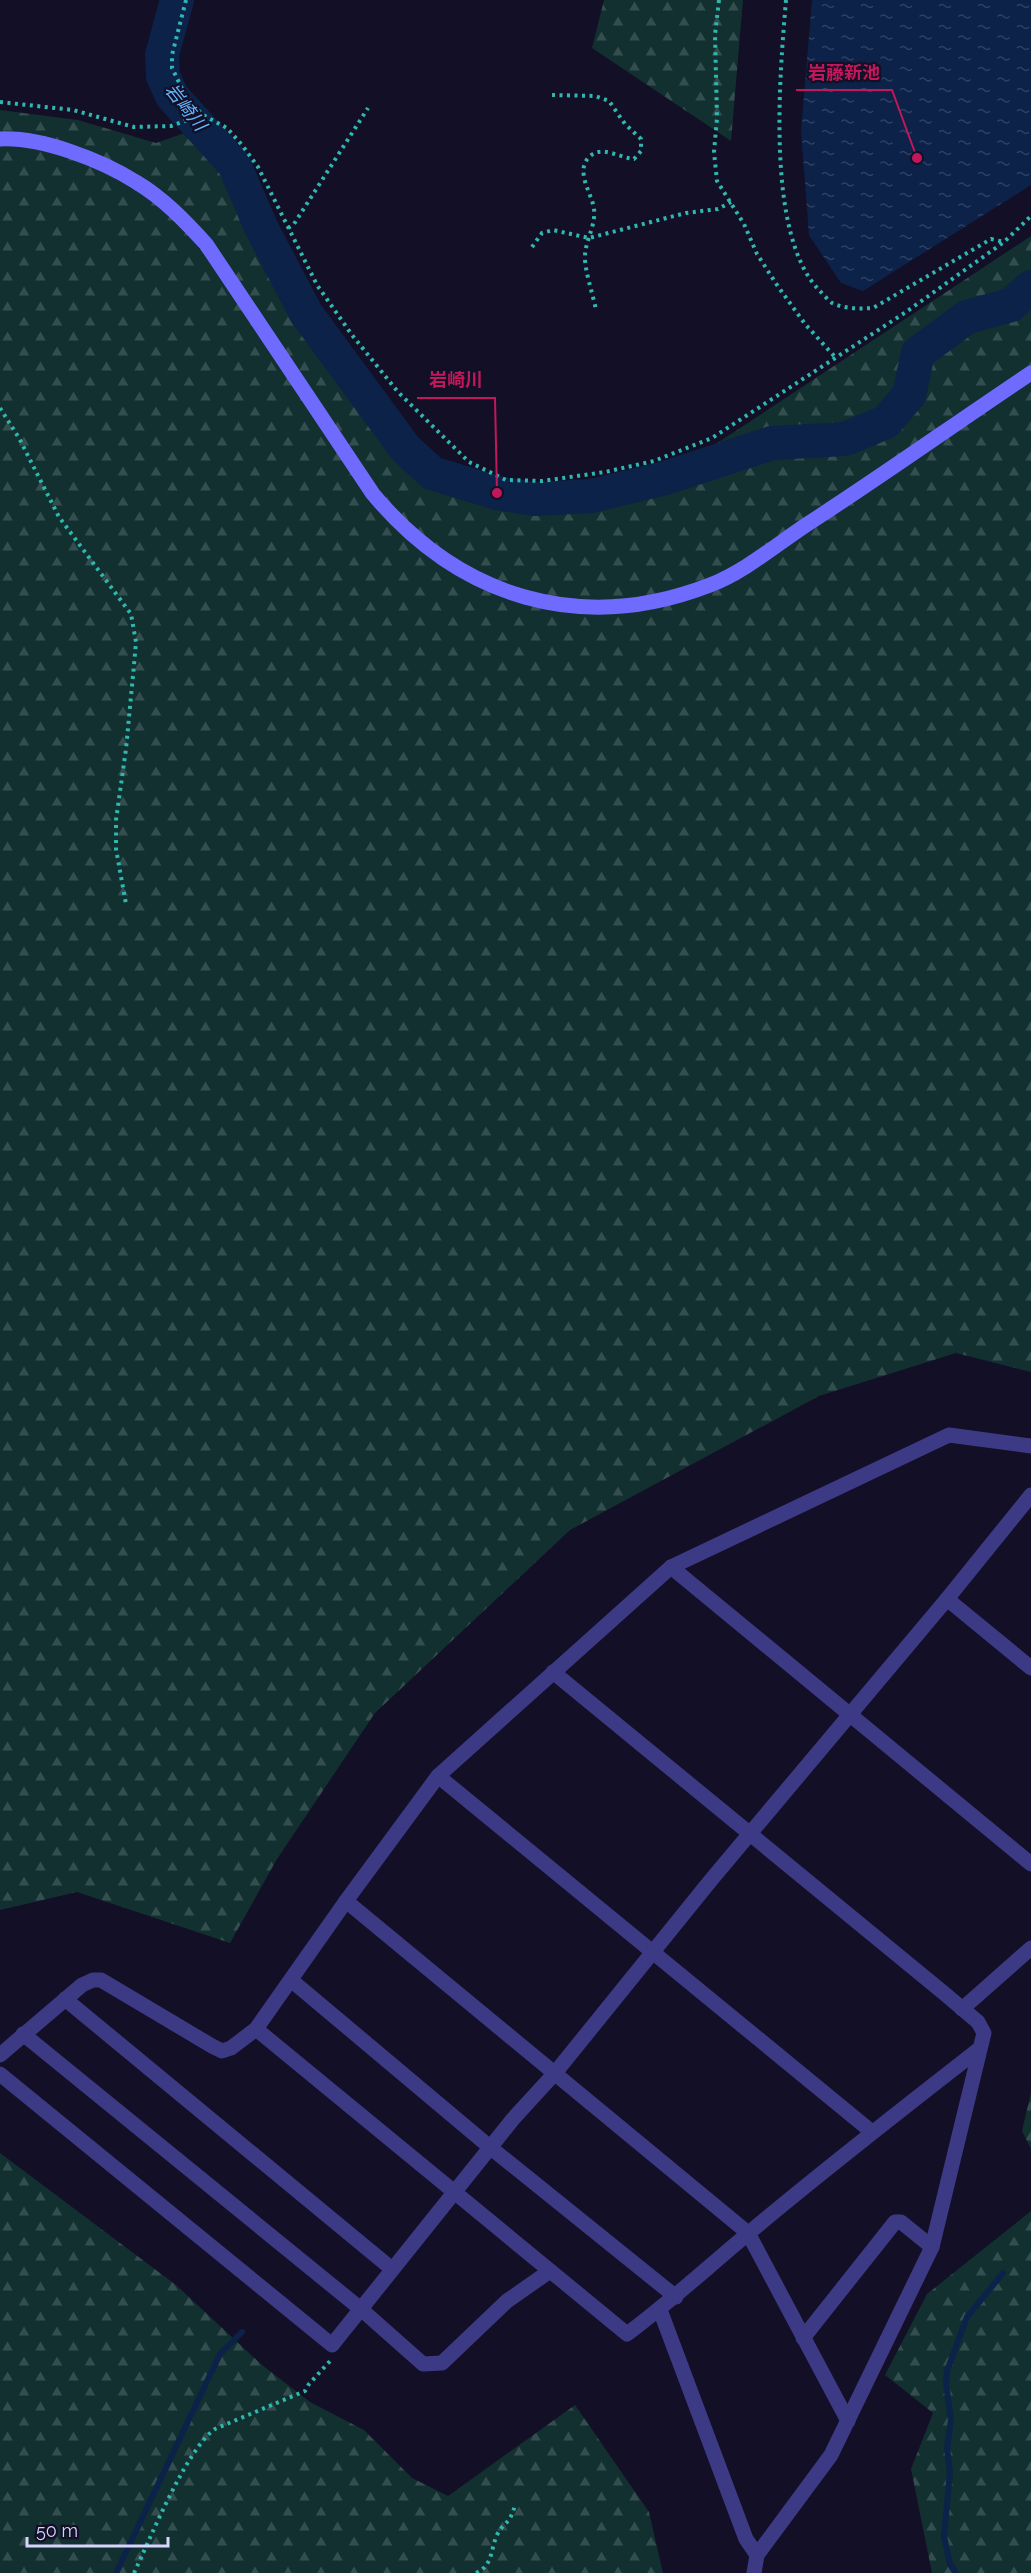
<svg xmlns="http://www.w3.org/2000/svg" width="1031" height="2573" viewBox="0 0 1031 2573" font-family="Raleway,'Noto Sans JP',sans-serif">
  <defs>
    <pattern id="forest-firs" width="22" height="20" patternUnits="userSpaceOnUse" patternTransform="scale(1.5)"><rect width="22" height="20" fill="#12302f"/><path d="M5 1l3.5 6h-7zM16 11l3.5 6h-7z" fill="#344d4e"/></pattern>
    <pattern id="water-ripples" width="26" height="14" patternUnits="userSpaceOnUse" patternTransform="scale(1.5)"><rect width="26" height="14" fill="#0c2248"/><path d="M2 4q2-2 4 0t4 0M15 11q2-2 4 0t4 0" fill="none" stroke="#2f4163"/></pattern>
  </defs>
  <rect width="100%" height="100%" fill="#130f26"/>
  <!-- forest -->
  <g fill="url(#forest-firs)">
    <path d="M604 0H743L731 141 592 48Z"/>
    <path d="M0 110 78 120 156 143 205 126 244 167 326 326 405 428 471 491 516 507 637 496 1031 236V1372L956 1353 819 1396 570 1530 375 1713 277 1859 230 1943 77 1892 0 1910Z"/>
    <path d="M1031 2092V2149L1022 2131Z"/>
    <path d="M0 2153 176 2285 262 2365 310 2402 364 2430 412 2478 448 2496 575 2405 649 2512 663 2573H0Z"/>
    <path d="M1031 2211V2573H932L911 2469 933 2413 885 2375 927 2294Z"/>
  </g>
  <!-- water -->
  <path fill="url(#water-ripples)" d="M812 0H1031V185L863 291 841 283 809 235 801 131Z"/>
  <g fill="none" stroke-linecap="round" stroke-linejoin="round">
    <!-- stream -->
    <g stroke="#0c2248" stroke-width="6">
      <path d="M116 2573 220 2354 242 2332"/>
      <path d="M956 2573 950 2564 944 2536 950 2472 947 2448 951 2420 946 2384 947 2371 967 2317 1003 2273"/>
    </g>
    <!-- river -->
    <path stroke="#0c2248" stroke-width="34" d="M177 0 162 55 163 76 172 96 234 164 261 227 306 313 405 448 432 473 497 493 534 499 591 496 665 478 772 443 845 439 886 422 909 395 918 353 967 317 1011 305 1031 287"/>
    <!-- path -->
    <g stroke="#2fb8b0" stroke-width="4" stroke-dasharray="3 4.5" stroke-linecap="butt">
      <path d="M186 0 172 55V68L187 99 203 115 227 128 242 145 258 167 317 285 352 335 398 392 469 462 506 480 542 481 605 472 654 461 712 438 906 312 1004 242 1031 216"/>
      <path d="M719 0 715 35 717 118 714 152 717 181 744 224 757 254 777 285 805 324 835 357"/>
      <path d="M786 0C780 73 765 234 819 290 823 294 828 300 832 303 845 309 859 309 873 308L991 239 1004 242"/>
      <path d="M552 95 595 96 609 101 625 124 641 139V151L634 159C620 158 602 145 590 156 574 171 592 193 594 209 596 225 586 239 585 255 584 269 593 294 596 310"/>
      <path d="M0 102 73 110 134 127 171 126 202 115"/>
      <path d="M288 228 294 224 368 108"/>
      <path d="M532 247 542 233 553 230 589 238 686 213 718 209 731 202"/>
      <path d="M0 408 19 438 59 517 131 614 136 642 134 665 126 749 116 820V849L126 904"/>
      <path d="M134 2573C150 2539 187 2448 215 2429L305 2391 309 2384 331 2360"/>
      <path d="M476 2573C494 2565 490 2548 498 2533 506 2520 510 2524 515 2505"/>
    </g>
    <!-- street -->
    <g stroke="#3d3a85" stroke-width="15">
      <path d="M671 1567 1031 1864"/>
      <path d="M947 1599 1031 1668"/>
      <path d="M553 1672 945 1994 978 2022 984 2033 932 2247 831 2455 757 2555 754 2573"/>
      <path d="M438 1776 872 2132"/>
      <path d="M346 1901 748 2233 848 2421"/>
      <path d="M291 1980 491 2148 676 2297"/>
      <path d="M65 1999 392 2269"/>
      <path d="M962 2009 1031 1948"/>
      <path d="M256 2029 627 2334C670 2302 709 2266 750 2232 825 2169 901 2110 978 2050"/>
      <path d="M23 2034 362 2310 423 2364 442 2363 507 2301 550 2271"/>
      <path d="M0 2055 82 1985 93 1980H101L212 2046 222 2051 231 2048 256 2029 346 1901 438 1776 671 1567 949 1435 1031 1446"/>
      <path d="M0 2074 332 2345 513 2119 555 2073 711 1880 947 1599 1031 1495"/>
      <path d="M660 2310 746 2539 757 2555"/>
      <path d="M803 2338 895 2222H901L932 2247"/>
    </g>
    <!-- secondary -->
    <path stroke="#6f6bff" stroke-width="15" d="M0 139C42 137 101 160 136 182 163 198 185 221 206 244L373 494C460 598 581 635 710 585 744 572 776 545 806 525 882 476 956 423 1031 373"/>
  </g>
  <g text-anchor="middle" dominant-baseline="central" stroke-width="4.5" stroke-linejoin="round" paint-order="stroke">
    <!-- water labels -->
    <g font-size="18" font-style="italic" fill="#62b6ff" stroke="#130f26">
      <text transform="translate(186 107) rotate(52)">岩崎川</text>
    </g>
  </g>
  <!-- callouts -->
  <path fill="none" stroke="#c2185b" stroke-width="2" d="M917 158L892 90H796M497 493L495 398H417"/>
  <g fill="#c2185b" stroke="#130f26" stroke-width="2">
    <circle cx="917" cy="158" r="6"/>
    <circle cx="497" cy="493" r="6"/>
  </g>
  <g font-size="18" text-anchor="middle" font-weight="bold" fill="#c2185b" stroke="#130f26" stroke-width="4.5" stroke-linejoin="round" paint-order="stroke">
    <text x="844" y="79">岩藤新池</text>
    <text x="456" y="386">岩崎川</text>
  </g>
  <!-- scale -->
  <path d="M27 2537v9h141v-9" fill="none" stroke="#d9d4ff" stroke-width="3"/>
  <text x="36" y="2537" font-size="18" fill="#d9d4ff" stroke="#130f26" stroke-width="4.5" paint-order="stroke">50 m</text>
</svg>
